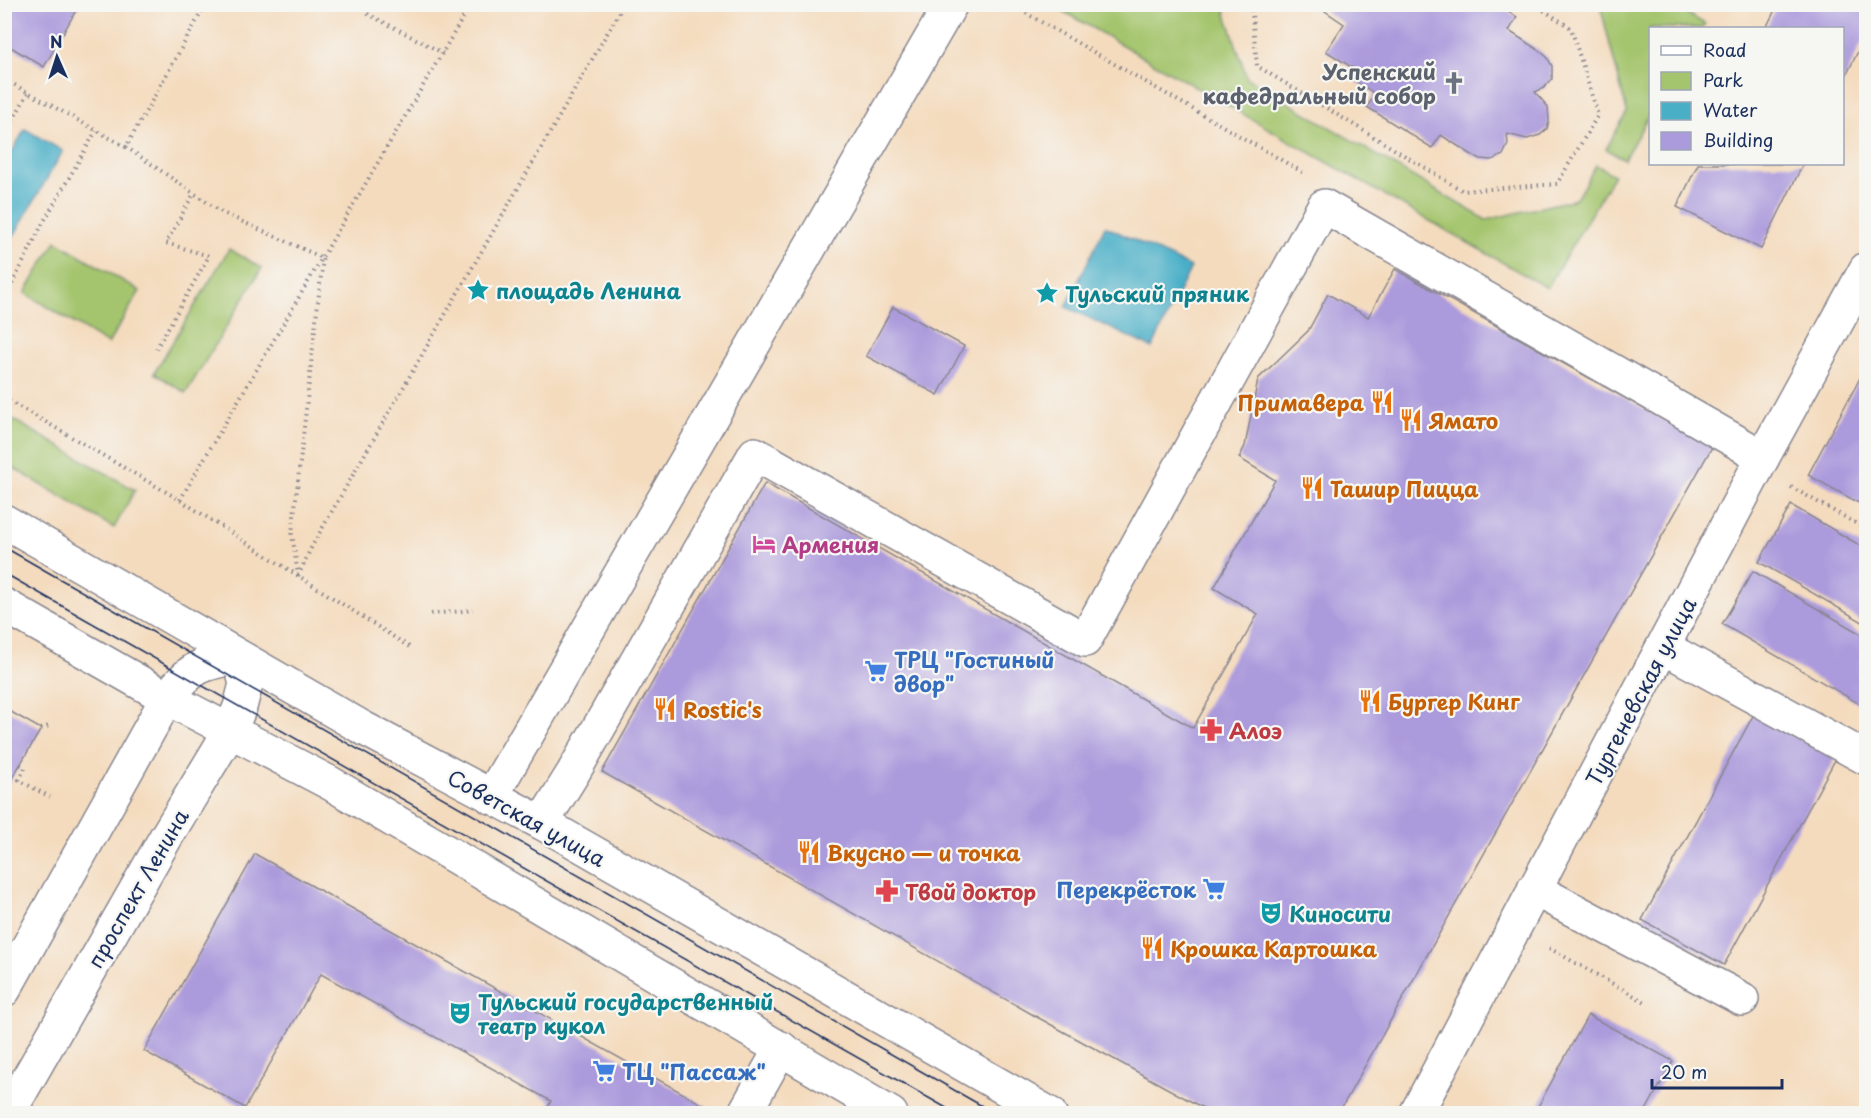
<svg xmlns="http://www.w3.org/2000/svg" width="1871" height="1118" viewBox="0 0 1871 1118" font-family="'Playpen Sans',sans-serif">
  <rect width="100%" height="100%" fill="#f6f6f2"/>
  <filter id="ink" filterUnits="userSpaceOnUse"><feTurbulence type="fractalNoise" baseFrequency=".0167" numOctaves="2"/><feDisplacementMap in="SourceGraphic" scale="12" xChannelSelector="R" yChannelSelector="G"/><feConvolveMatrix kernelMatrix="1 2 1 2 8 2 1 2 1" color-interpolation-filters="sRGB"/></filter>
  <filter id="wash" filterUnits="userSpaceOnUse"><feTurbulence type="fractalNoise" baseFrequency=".008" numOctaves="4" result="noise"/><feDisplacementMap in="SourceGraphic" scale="24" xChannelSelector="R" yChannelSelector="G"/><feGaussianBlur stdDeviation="1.35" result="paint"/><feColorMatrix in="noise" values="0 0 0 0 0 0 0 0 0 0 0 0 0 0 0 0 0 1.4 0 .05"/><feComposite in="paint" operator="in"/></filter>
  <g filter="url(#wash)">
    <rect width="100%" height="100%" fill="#f4dbbe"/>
    <!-- green -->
    <g fill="#a4c56d" stroke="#607a66" stroke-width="1.5">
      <path d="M1052 5H1223L1247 78 1486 220 1576 199 1596 165 1614 175 1547 288Z"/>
      <path d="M1600 5H1672L1705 24 1702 28H1650V114L1624 159 1606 149 1627 112Z"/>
      <path d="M56 241 140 291 108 344 25 293Z"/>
      <path d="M229 249 262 268 186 393 154 373Z"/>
      <path d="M5 415 135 490 114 528 5 463Z"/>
    </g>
    <!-- water -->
    <g fill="#48afc7" stroke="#326f92" stroke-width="1.5">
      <path d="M25 129 63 151 5 251V164Z"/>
      <path d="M1105 226 1191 267 1152 348 1066 307Z"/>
    </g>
    <g id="blocks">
      <!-- building -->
      <g fill="#ab9adc">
        <path d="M1329 4H1497L1517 17 1509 31 1540 51 1547 57 1552 66V79L1544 88 1535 92 1548 107 1549 121 1547 129 1540 135 1527 139 1507 134 1508 144 1503 155 1492 160 1481 159 1472 155 1441 135 1432 148 1367 107 1375 94 1348 76 1353 68 1326 51 1344 24 1325 11Z"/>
        <path d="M1778 4H1866V35L1842 84V28H1766Z"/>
        <path d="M4 5H79L44 67 4 43Z"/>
        <path d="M1698 164H1803L1761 249 1677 207Z"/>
        <path d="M1395 269 1712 447 1338 1114H1214L1037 1017 602 772 765 483 1193 728 1258 614 1214 588 1275 480 1239 458 1245 446 1258 379 1308 331 1328 294 1368 317Z"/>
        <path d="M893 307 964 346 938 395 866 356Z"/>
        <path d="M1866 367V507L1808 475Z"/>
        <path d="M1791 505 1866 549V624L1759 562Z"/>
        <path d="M1753 571 1866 637V701L1863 706 1722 624Z"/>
        <path d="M4 708 41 729 4 792Z"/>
        <path d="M1754 714 1836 758 1724 965 1642 920Z"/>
        <path d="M255 854 709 1108 705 1114H544L551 1101 321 974 245 1108 144 1051Z"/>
        <path d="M1588 1015 1673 1061 1644 1114H1534Z"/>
      </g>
    </g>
  </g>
  <g filter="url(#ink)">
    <use href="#blocks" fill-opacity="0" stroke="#88858e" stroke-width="1.5"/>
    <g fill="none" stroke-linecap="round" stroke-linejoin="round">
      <!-- minor casing -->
      <g stroke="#88858e" stroke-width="36">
        <g id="minor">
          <path d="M1663 647 1866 758"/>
          <path d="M491 797 951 4"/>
          <path d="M542 823 573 773 755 454 1085 640 1324 206 1763 457"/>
          <path d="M1534 889 1742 999"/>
          <path d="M744 1114 781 1048"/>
          <path d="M1416 1114 1763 457 1866 269"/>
        </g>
      </g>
      <!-- major casing -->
      <g stroke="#88858e" stroke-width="36">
        <g id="major">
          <path d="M4 521 363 728 542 823 1050 1114"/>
          <path d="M4 605 167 698 330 783 891 1114"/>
          <path d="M4 990 167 698C193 666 199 664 239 657"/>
          <path d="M8 1114 166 837 230 731 240 707 246 684 239 657"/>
        </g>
      </g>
      <!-- path -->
      <g stroke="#88858e" stroke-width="4" stroke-dasharray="1.5 4.5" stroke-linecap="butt">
        <path d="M371 4 366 13 443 53"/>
        <path d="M1010 4 1304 173"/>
        <path d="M1251 4 1257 66 1463 191 1557 184 1598 115 1571 28 1534 4"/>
        <path d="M4 79 126 147 206 4"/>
        <path d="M4 136 28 93"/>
        <path d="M126 147 223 213 323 258 292 534 298 575"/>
        <path d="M4 300 43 223 96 131"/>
        <path d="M156 349 209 256 166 243 194 193"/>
        <path d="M4 398 180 500 411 648"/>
        <path d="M1791 487 1866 529"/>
        <path d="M180 500 471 4"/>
        <path d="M298 576 312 546 624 4"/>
        <path d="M431 614 473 610"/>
        <path d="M41 729 51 725"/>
        <path d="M20 765 25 768 19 780 50 797"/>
        <path d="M1549 948 1647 1003"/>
      </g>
      <!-- minor -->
      <use href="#minor" stroke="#fff" stroke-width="33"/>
      <!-- major -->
      <use href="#major" stroke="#fff" stroke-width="33"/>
      <!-- tram -->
      <g stroke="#1b2f5e" stroke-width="1.5">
        <path d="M4 547 996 1114"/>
        <path d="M4 573 957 1114"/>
      </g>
    </g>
  </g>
  <!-- icons -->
  <defs>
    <g id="church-bare" transform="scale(1.8)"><path d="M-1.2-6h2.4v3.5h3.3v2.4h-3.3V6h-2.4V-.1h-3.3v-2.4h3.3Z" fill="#6b7280" stroke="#f6f6f2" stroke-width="2.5" paint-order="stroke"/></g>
    <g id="sight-bare" transform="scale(1.8)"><path d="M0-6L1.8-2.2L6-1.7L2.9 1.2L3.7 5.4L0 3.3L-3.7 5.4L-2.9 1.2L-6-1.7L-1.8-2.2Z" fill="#0f9aa8" stroke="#f6f6f2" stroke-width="2.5" paint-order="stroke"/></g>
    <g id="restaurant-bare" transform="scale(1.8)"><path d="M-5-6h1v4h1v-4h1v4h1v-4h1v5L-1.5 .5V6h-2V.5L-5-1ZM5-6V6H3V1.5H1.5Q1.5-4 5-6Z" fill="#e8710a" stroke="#f6f6f2" stroke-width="2.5" paint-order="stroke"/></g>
    <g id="hotel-bare" transform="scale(1.8)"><path d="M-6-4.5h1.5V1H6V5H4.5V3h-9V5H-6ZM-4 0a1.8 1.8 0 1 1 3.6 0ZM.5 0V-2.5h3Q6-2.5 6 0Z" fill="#d1479c" stroke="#f6f6f2" stroke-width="2.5" paint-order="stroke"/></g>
    <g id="supermarket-bare" transform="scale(1.8)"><path d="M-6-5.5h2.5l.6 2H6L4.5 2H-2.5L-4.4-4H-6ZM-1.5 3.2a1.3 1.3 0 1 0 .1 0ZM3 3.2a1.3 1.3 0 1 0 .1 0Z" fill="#3f7fe0" stroke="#f6f6f2" stroke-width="2.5" paint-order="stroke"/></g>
    <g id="pharmacy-bare" transform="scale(1.8)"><path d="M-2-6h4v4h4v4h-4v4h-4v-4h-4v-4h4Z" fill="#e0444e" stroke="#f6f6f2" stroke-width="2.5" paint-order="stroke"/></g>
    <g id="theatre-bare" transform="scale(1.8)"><path d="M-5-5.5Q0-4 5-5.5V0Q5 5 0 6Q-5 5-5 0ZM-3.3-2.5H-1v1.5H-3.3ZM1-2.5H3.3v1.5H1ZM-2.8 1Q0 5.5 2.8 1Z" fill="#0f9aa8" stroke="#f6f6f2" stroke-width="2.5" paint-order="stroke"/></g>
  </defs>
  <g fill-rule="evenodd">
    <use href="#church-bare" x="1454" y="83"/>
    <use href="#sight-bare" x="478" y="290"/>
    <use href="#sight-bare" x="1047" y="293"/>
    <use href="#restaurant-bare" x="1382" y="402"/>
    <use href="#restaurant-bare" x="1411" y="420"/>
    <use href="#restaurant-bare" x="1312" y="488"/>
    <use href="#hotel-bare" x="764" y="544"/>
    <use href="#supermarket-bare" x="876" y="671"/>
    <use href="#restaurant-bare" x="1370" y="701"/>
    <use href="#restaurant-bare" x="665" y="709"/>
    <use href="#pharmacy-bare" x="1211" y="730"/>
    <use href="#restaurant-bare" x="809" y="852"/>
    <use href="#supermarket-bare" x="1214" y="889"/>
    <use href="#pharmacy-bare" x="887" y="891"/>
    <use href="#theatre-bare" x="1271" y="913"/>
    <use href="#restaurant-bare" x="1152" y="948"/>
    <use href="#theatre-bare" x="460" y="1013"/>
    <use href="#supermarket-bare" x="604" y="1071"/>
  </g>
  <g text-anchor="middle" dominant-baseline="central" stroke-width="4.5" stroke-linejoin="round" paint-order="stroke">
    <!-- worship labels -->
    <g font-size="21" font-weight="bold" fill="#5b616d" stroke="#f6f6f2" text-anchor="end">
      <text x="1436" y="71">Успенский<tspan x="1436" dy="24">кафедральный собор</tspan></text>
    </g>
    <!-- culture labels -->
    <g font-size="21" font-weight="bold" fill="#0d838f" stroke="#f6f6f2" text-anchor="start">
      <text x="496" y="290">площадь Ленина</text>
      <text x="1065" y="293">Тульский пряник</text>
      <text x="1289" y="913">Киносити</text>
      <text x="478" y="1001">Тульский государственный<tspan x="478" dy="24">театр кукол</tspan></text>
    </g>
    <!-- food labels -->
    <g font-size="21" font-weight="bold" fill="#c56008" stroke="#f6f6f2" text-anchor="start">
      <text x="1364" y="402" text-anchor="end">Примавера</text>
      <text x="1429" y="420">Ямато</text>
      <text x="1330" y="488">Ташир Пицца</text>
      <text x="1388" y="701">Бургер Кинг</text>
      <text x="683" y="709">Rostic's</text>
      <text x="827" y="852">Вкусно — и точка</text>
      <text x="1170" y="948">Крошка Картошка</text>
    </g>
    <!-- hotel labels -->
    <g font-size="21" font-weight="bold" fill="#b23c85" stroke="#f6f6f2" text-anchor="start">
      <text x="782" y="544">Армения</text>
    </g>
    <!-- shop labels -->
    <g font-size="21" font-weight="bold" fill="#366cbe" stroke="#f6f6f2" text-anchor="start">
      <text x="894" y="659">ТРЦ "Гостиный<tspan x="894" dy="24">двор"</tspan></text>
      <text x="1196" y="889" text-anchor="end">Перекрёсток</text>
      <text x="622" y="1071">ТЦ "Пассаж"</text>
    </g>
    <!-- street labels -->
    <g font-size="21" fill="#1b2f5e" stroke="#f6f6f2">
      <text transform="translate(1640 691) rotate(-62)">Тургеневская улица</text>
      <text transform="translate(527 817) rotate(29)">Советская улица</text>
      <text transform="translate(137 888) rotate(-60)">проспект Ленина</text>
    </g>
    <!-- health labels -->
    <g font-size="21" font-weight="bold" fill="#be3a42" stroke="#f6f6f2" text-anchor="start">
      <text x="1229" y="730">Алоэ</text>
      <text x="905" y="891">Твой доктор</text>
    </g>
  </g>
  <!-- margin -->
  <rect width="1871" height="1118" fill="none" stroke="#f6f6f2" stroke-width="24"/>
  <!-- legend -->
  <rect x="1649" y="27" width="195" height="138" fill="#f6f6f2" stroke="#9ea6b7" stroke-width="1.5"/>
  <rect x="1661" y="46" width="30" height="9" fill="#ffffff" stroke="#9ea6b7" stroke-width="1.5"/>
  <text x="1703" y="57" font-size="18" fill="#1b2f5e">Road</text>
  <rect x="1661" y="72" width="30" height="18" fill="#a4c56d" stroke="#9ea6b7" stroke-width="1.5"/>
  <text x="1703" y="87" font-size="18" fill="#1b2f5e">Park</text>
  <rect x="1661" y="102" width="30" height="18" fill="#48afc7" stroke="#9ea6b7" stroke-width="1.5"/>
  <text x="1703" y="117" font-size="18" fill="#1b2f5e">Water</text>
  <rect x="1661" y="132" width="30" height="18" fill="#ab9adc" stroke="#9ea6b7" stroke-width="1.5"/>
  <text x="1703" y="147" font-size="18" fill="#1b2f5e">Building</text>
  <!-- north arrow -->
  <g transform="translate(57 57) rotate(357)" stroke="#f6f6f2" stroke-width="4.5" paint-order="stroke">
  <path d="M0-4.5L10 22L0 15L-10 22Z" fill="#1b2f5e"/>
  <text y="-9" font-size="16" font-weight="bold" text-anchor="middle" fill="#1b2f5e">N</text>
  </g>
  <!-- scale -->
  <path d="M1652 1079v9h130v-9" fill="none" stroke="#1b2f5e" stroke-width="3"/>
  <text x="1661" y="1079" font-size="18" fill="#1b2f5e" stroke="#f6f6f2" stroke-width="4.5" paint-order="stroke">20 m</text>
</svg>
